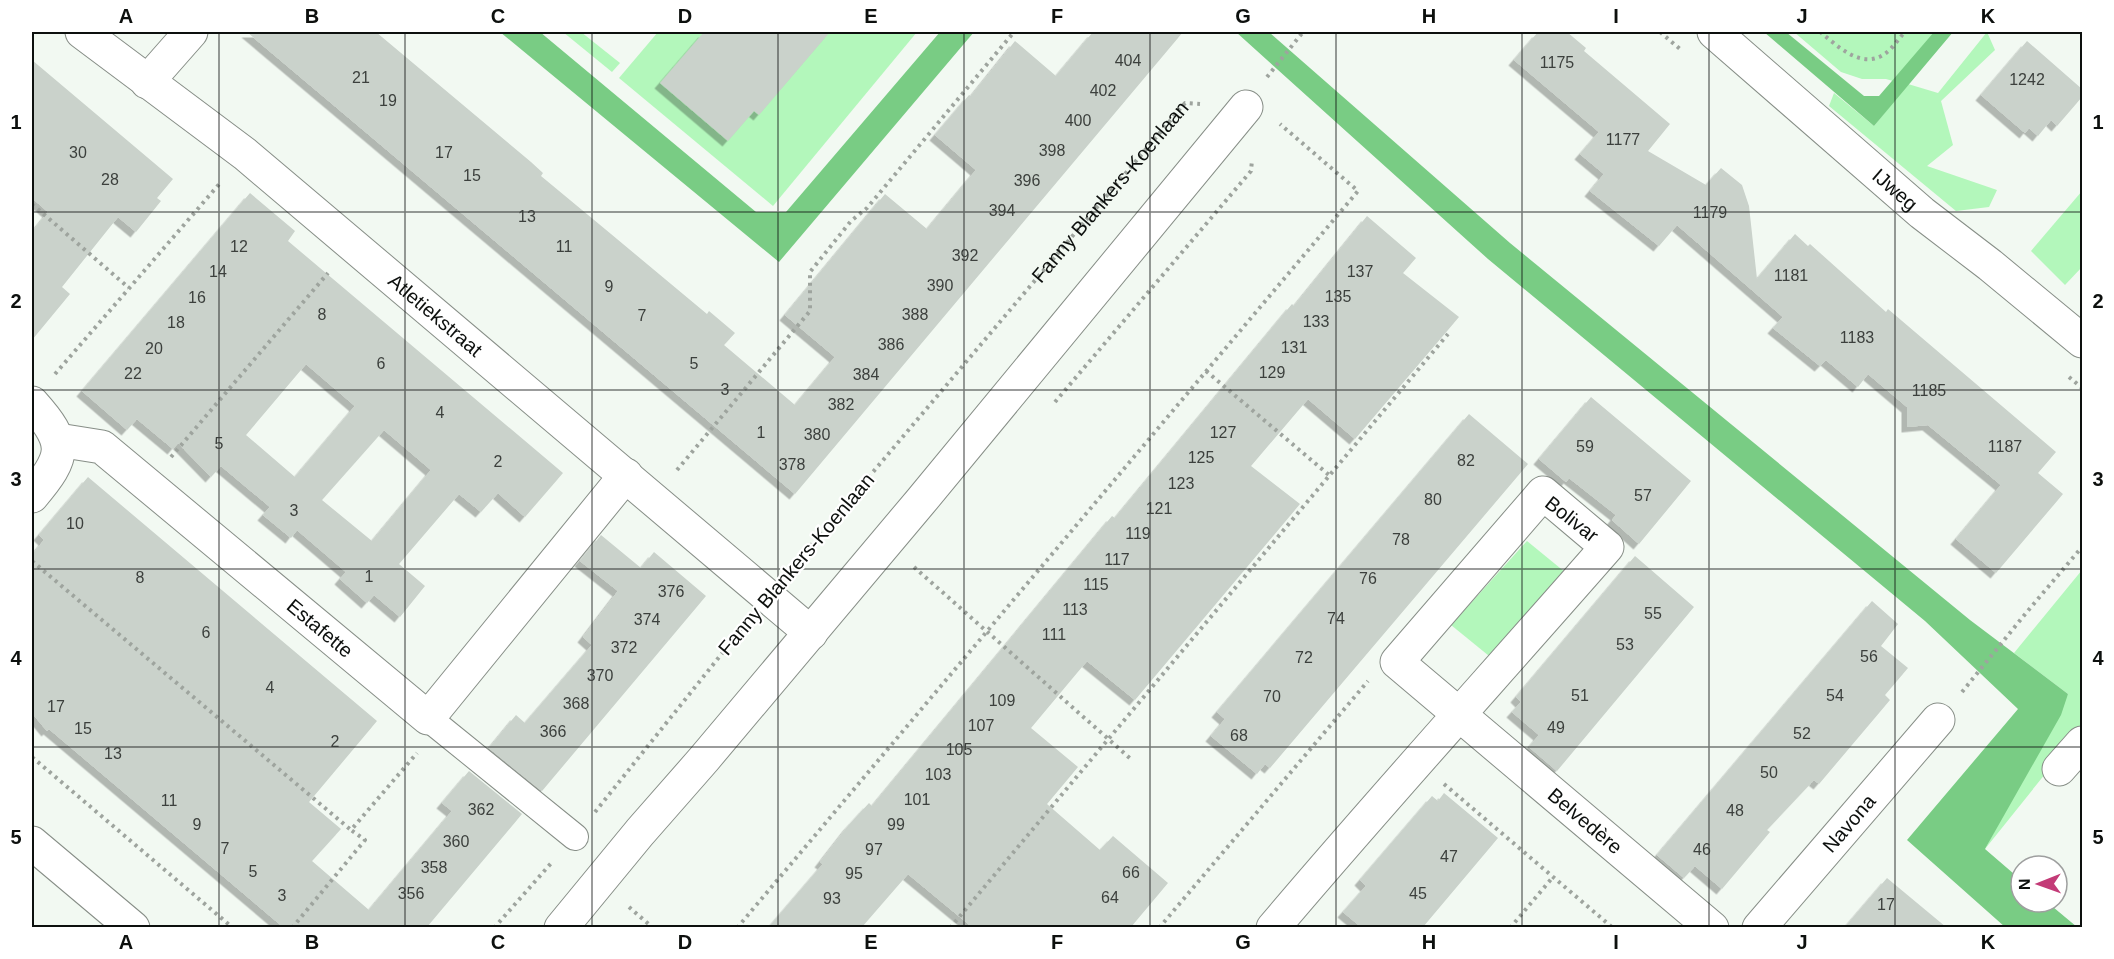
<svg xmlns="http://www.w3.org/2000/svg" width="2114" height="959" viewBox="0 0 2114 959" font-family="Helvetica,sans-serif">
  <defs>
    <filter id="shadow"><feDropShadow dx="-5.5" dy="5.5" stdDeviation="0" flood-color="#0004"/></filter>
  </defs>
  <rect width="100%" height="100%" fill="#f2f9f2"/>
  <!-- green -->
  <g fill="#b3f7bb">
    <path d="M563 32H581L620 63 612 72Z"/>
    <path d="M658 32H917L773 206 619 78Z"/>
    <path d="M1794 32H1953L1908 84 1938 93 1987 32 1995 50 1941 101 1953 145 1927 166 1997 190 1989 207 1956 211 1829 106 1834 93 1874 126 1907 85 1886 79H1862L1841 72Z"/>
    <path d="M2082 191V267L2065 285 2031 251Z"/>
    <path d="M1527 541 1571 577 1494 660 1451 625Z"/>
    <path d="M2082 570V728L1985 849 2068 694 2014 653Z"/>
  </g>
  <!-- water -->
  <g fill="#79cc84">
    <path d="M500 32H540L756 212H786L940 32H974L779 262Z"/>
    <path d="M1236 32H1269L1510 243 1970 620 2068 694 2061 715 1985 849 2021 880V902H2047L2077 927H2005L1907 840 2018 709 1925 621 1488 259Z"/>
    <path d="M1764 32H1786L1864 96H1879L1934 32H1953L1874 126Z"/>
  </g>
  <!-- building -->
  <g fill="#cad2cb" fill-rule="evenodd" filter="url(#shadow)">
    <path d="M247 32H376L531 162 543 173 541 176 611 234 707 314 709 311 735 333 724 345 795 405 835 357 785 315 885 194 927 229 976 170 935 135 969 95 971 96 1015 41 1056 76 1093 32H1183L795 494Z"/>
    <path d="M704 32H830L759 115 754 111 728 141 660 83Z"/>
    <path d="M1538 32H1567L1586 48 1584 51 1670 124 1648 151 1706 185 1721 168 1742 185 1749 206 1757 279 1795 234 1808 246 1810 244 1886 312 1888 309 2056 452 2038 473 2063 494 1996 573 1956 539 2001 485 1928 425 1907 427V407L1868 374 1858 387 1826 360 1820 366 1773 328 1783 317 1677 225 1659 246 1590 191 1604 174 1580 154 1599 132 1514 60Z"/>
    <path d="M2027 41 2082 89V97L2057 126 2051 120 2038 136 2029 128 2025 133 1981 95Z"/>
    <path d="M32 60 173 179 157 198 161 201 136 232 118 217 62 287 70 294 32 340V232L48 212 32 198Z"/>
    <path d="M250 193 295 231 288 241 563 473 525 517 498 493 481 512 459 494 399 564 425 586 400 617 374 595 367 603 340 579 346 572 297 530 291 538 263 515 270 507 221 466 211 477 178 443 173 449 137 419 127 430 82 391ZM306 364 355 406 295 477 246 435ZM384 430 431 470 372 541 322 500Z"/>
    <path d="M1367 216 1416 258 1403 273 1459 317 1355 439 1308 399 1251 466 1300 504 1135 700 1087 661 1031 728 1078 767 1047 804 1100 850 1113 836 1168 883 1131 927H972L908 874 862 927H769L823 864 820 862 848 826 869 803 872 806 1112 516 1115 518 1292 304 1294 306Z"/>
    <path d="M1591 397 1691 481 1639 544 1612 520 1616 515 1569 478 1566 482 1539 459Z"/>
    <path d="M1469 414 1528 464 1270 768 1265 764 1257 774 1211 736 1225 719 1217 712Z"/>
    <path d="M88 477 377 721 309 802 341 829 312 861 369 910 452 811 442 803 469 771 522 814 427 927H283L49 729 47 731 32 713V555L44 540 39 535Z"/>
    <path d="M601 535 641 568 654 552 706 596 542 791 489 748 516 715 525 723 592 645 583 637 618 591 580 561Z"/>
    <path d="M1635 556 1694 607 1557 771 1529 747 1539 735 1512 712 1521 702 1516 697Z"/>
    <path d="M1872 601 1898 624 1881 646 1908 668 1885 695 1890 700 1819 784 1814 780 1767 830 1770 832 1722 889 1695 866 1684 878 1657 855Z"/>
    <path d="M1444 793 1498 838 1423 927H1361L1343 912 1366 886 1360 880 1432 796 1438 801Z"/>
    <path d="M1887 878 1946 927H1845Z"/>
  </g>
  <g fill="none" stroke-linecap="round" stroke-linejoin="round">
    <!-- pedestrian casing -->
    <g stroke="#878e87" stroke-width="28">
      <path id="pedestrian" d="M428 718 575 837"/>
    </g>
    <!-- minor casing -->
    <g stroke="#878e87" stroke-width="35">
      <g id="minor">
        <path id="s2" d="M82 32 245 154 811 633"/>
        <path d="M147 82 191 32"/>
        <path d="M32 403C68 443 66 456 32 496"/>
        <path id="s3" d="M58 440 102 447 428 718 626 475"/>
        <path d="M2059 769 2082 743"/>
        <path d="M32 843 133 928"/>
        <path d="M561 928 640 832 704 759 921 501 1246 107"/>
        <path id="s4" d="M1273 928C1382 799 1496 674 1607 547L1543 493 1397 662 1712 928"/>
        <path id="s5" d="M1759 928 1938 720"/>
      </g>
    </g>
    <!-- tertiary casing -->
    <g stroke="#878e87" stroke-width="35">
      <g id="tertiary">
        <path id="s6" d="M1714 32 1922 213 1990 265 2082 341"/>
      </g>
    </g>
    <!-- path -->
    <g stroke="#9ea49e" stroke-width="4" stroke-dasharray="3 4.5" stroke-linecap="butt">
      <path d="M1660 32 1680 49"/>
      <path d="M1820 32C1838 46 1862 71 1886 53 1893 48 1899 38 1905 32"/>
      <path d="M1267 77 1303 32"/>
      <path d="M32 204 129 288"/>
      <path d="M1206 371 1329 475"/>
      <path d="M55 374 221 182"/>
      <path d="M2069 377 2082 388"/>
      <path d="M1055 402 1251 171 1252 160"/>
      <path d="M171 457 328 273"/>
      <path d="M677 470 810 311V272L851 221 867 208 1014 32"/>
      <path d="M32 561 351 830"/>
      <path d="M914 567 1132 760"/>
      <path id="s1" d="M791 569 1185 103 1200 104"/>
      <path d="M1962 692 2026 613 2082 547"/>
      <path d="M32 757 233 928"/>
      <path d="M1444 784 1613 928"/>
      <path d="M595 812 744 626"/>
      <path d="M629 907 653 928"/>
      <path d="M292 928 365 840 351 830 417 753"/>
      <path d="M494 928 553 861"/>
      <path d="M737 928 1358 191 1280 124"/>
      <path d="M950 928 1448 334"/>
      <path d="M1159 928 1368 681"/>
      <path d="M1510 928 1553 877"/>
    </g>
    <!-- pedestrian -->
    <use href="#pedestrian" stroke="#fff" stroke-width="26"/>
    <!-- minor -->
    <use href="#minor" stroke="#fff" stroke-width="33"/>
    <!-- tertiary -->
    <use href="#tertiary" stroke="#fff" stroke-width="33"/>
  </g>
  <!-- grid -->
  <path fill="none" stroke="#0d100e" stroke-width="1.5" stroke-opacity="0.55" d="M219 32V928M405 32V928M592 32V928M778 32V928M964 32V928M1150 32V928M1336 32V928M1522 32V928M1709 32V928M1895 32V928M32 212H2082M32 390H2082M32 569H2082M32 747H2082"/>
  <g text-anchor="middle" dominant-baseline="central" stroke-width="4.5" stroke-linejoin="round" paint-order="stroke">
    <!-- number labels -->
    <g font-size="16" fill="#3c403d">
      <text x="1128" y="60">404</text>
      <text x="1557" y="62">1175</text>
      <text x="361" y="77">21</text>
      <text x="2027" y="79">1242</text>
      <text x="1103" y="90">402</text>
      <text x="388" y="100">19</text>
      <text x="1078" y="120">400</text>
      <text x="1623" y="139">1177</text>
      <text x="1052" y="150">398</text>
      <text x="78" y="152">30</text>
      <text x="444" y="152">17</text>
      <text x="472" y="175">15</text>
      <text x="110" y="179">28</text>
      <text x="1027" y="180">396</text>
      <text x="1002" y="210">394</text>
      <text x="1710" y="212">1179</text>
      <text x="527" y="216">13</text>
      <text x="239" y="246">12</text>
      <text x="564" y="246">11</text>
      <text x="965" y="255">392</text>
      <text x="218" y="271">14</text>
      <text x="1360" y="271">137</text>
      <text x="1791" y="275">1181</text>
      <text x="940" y="285">390</text>
      <text x="609" y="286">9</text>
      <text x="1338" y="296">135</text>
      <text x="197" y="297">16</text>
      <text x="322" y="314">8</text>
      <text x="915" y="314">388</text>
      <text x="642" y="315">7</text>
      <text x="1316" y="321">133</text>
      <text x="176" y="322">18</text>
      <text x="1857" y="337">1183</text>
      <text x="891" y="344">386</text>
      <text x="1294" y="347">131</text>
      <text x="154" y="348">20</text>
      <text x="381" y="363">6</text>
      <text x="694" y="363">5</text>
      <text x="1272" y="372">129</text>
      <text x="133" y="373">22</text>
      <text x="866" y="374">384</text>
      <text x="725" y="389">3</text>
      <text x="1929" y="390">1185</text>
      <text x="841" y="404">382</text>
      <text x="440" y="412">4</text>
      <text x="761" y="432">1</text>
      <text x="1223" y="432">127</text>
      <text x="817" y="434">380</text>
      <text x="219" y="443">5</text>
      <text x="1585" y="446">59</text>
      <text x="2005" y="446">1187</text>
      <text x="1201" y="457">125</text>
      <text x="1466" y="460">82</text>
      <text x="498" y="461">2</text>
      <text x="792" y="464">378</text>
      <text x="1181" y="483">123</text>
      <text x="1643" y="495">57</text>
      <text x="1433" y="499">80</text>
      <text x="1159" y="508">121</text>
      <text x="294" y="510">3</text>
      <text x="75" y="523">10</text>
      <text x="1138" y="533">119</text>
      <text x="1401" y="539">78</text>
      <text x="1117" y="559">117</text>
      <text x="369" y="576">1</text>
      <text x="140" y="577">8</text>
      <text x="1368" y="578">76</text>
      <text x="1096" y="584">115</text>
      <text x="671" y="591">376</text>
      <text x="1075" y="609">113</text>
      <text x="1653" y="613">55</text>
      <text x="1336" y="618">74</text>
      <text x="647" y="619">374</text>
      <text x="206" y="632">6</text>
      <text x="1054" y="634">111</text>
      <text x="1625" y="644">53</text>
      <text x="624" y="647">372</text>
      <text x="1869" y="656">56</text>
      <text x="1304" y="657">72</text>
      <text x="600" y="675">370</text>
      <text x="270" y="687">4</text>
      <text x="1580" y="695">51</text>
      <text x="1835" y="695">54</text>
      <text x="1272" y="696">70</text>
      <text x="1002" y="700">109</text>
      <text x="576" y="703">368</text>
      <text x="56" y="706">17</text>
      <text x="981" y="725">107</text>
      <text x="1556" y="727">49</text>
      <text x="83" y="728">15</text>
      <text x="553" y="731">366</text>
      <text x="1802" y="733">52</text>
      <text x="1239" y="735">68</text>
      <text x="335" y="741">2</text>
      <text x="959" y="749">105</text>
      <text x="113" y="753">13</text>
      <text x="1769" y="772">50</text>
      <text x="938" y="774">103</text>
      <text x="917" y="799">101</text>
      <text x="169" y="800">11</text>
      <text x="481" y="809">362</text>
      <text x="1735" y="810">48</text>
      <text x="197" y="824">9</text>
      <text x="896" y="824">99</text>
      <text x="456" y="841">360</text>
      <text x="225" y="848">7</text>
      <text x="874" y="849">97</text>
      <text x="1702" y="849">46</text>
      <text x="1449" y="856">47</text>
      <text x="434" y="867">358</text>
      <text x="253" y="871">5</text>
      <text x="1131" y="872">66</text>
      <text x="854" y="873">95</text>
      <text x="411" y="893">356</text>
      <text x="1418" y="893">45</text>
      <text x="282" y="895">3</text>
      <text x="1110" y="897">64</text>
      <text x="832" y="898">93</text>
      <text x="1886" y="904">17</text>
    </g>
    <!-- street labels -->
    <g font-size="20" fill="#0d100e" stroke="#fff">
      <text stroke="none"><textPath href="#s6" startOffset="240">IJweg</textPath></text>
      <text stroke="none"><textPath href="#s1" startOffset="494">Fanny Blankers-Koenlaan</textPath></text>
      <text stroke="none"><textPath href="#s2" startOffset="453">Atletiekstraat</textPath></text>
      <text transform="translate(1572 519) rotate(38)">Bolivar</text>
      <text transform="translate(796 564) rotate(-50)">Fanny Blankers-Koenlaan</text>
      <text stroke="none"><textPath href="#s3" startOffset="328">Estafette</textPath></text>
      <text stroke="none"><textPath href="#s4" startOffset="1060">Belvedère</textPath></text>
      <text stroke="none"><textPath href="#s5" startOffset="138">Navona</textPath></text>
    </g>
  </g>
  <!-- border -->
  <rect width="2114" height="959" fill="none" stroke="#ffffff" stroke-width="66"/>
  <!-- north arrow -->
  <g transform="translate(2039 884) rotate(269)"><circle r="28" fill="#ffffff" stroke="#9e9f9f" stroke-width="1.5"/>
  <path d="M0-4.5L10 22L0 15L-10 22Z" fill="#c33b77"/>
  <text y="-9" font-size="16" font-weight="bold" text-anchor="middle" fill="#0d100e">N</text>
  </g>
  <rect x="33" y="33" width="2048" height="893" fill="none" stroke="#0d100e" stroke-width="2"/>
  <g font-size="20" text-anchor="middle" font-weight="bold" fill="#0d100e">
    <text x="126" y="23">A</text>
    <text x="312" y="23">B</text>
    <text x="498" y="23">C</text>
    <text x="685" y="23">D</text>
    <text x="871" y="23">E</text>
    <text x="1057" y="23">F</text>
    <text x="1243" y="23">G</text>
    <text x="1429" y="23">H</text>
    <text x="1616" y="23">I</text>
    <text x="1802" y="23">J</text>
    <text x="1988" y="23">K</text>
    <text x="16" y="129">1</text>
    <text x="2098" y="129">1</text>
    <text x="16" y="308">2</text>
    <text x="2098" y="308">2</text>
    <text x="16" y="486">3</text>
    <text x="2098" y="486">3</text>
    <text x="16" y="665">4</text>
    <text x="2098" y="665">4</text>
    <text x="16" y="844">5</text>
    <text x="2098" y="844">5</text>
    <text x="126" y="949">A</text>
    <text x="312" y="949">B</text>
    <text x="498" y="949">C</text>
    <text x="685" y="949">D</text>
    <text x="871" y="949">E</text>
    <text x="1057" y="949">F</text>
    <text x="1243" y="949">G</text>
    <text x="1429" y="949">H</text>
    <text x="1616" y="949">I</text>
    <text x="1802" y="949">J</text>
    <text x="1988" y="949">K</text>
  </g>
</svg>
